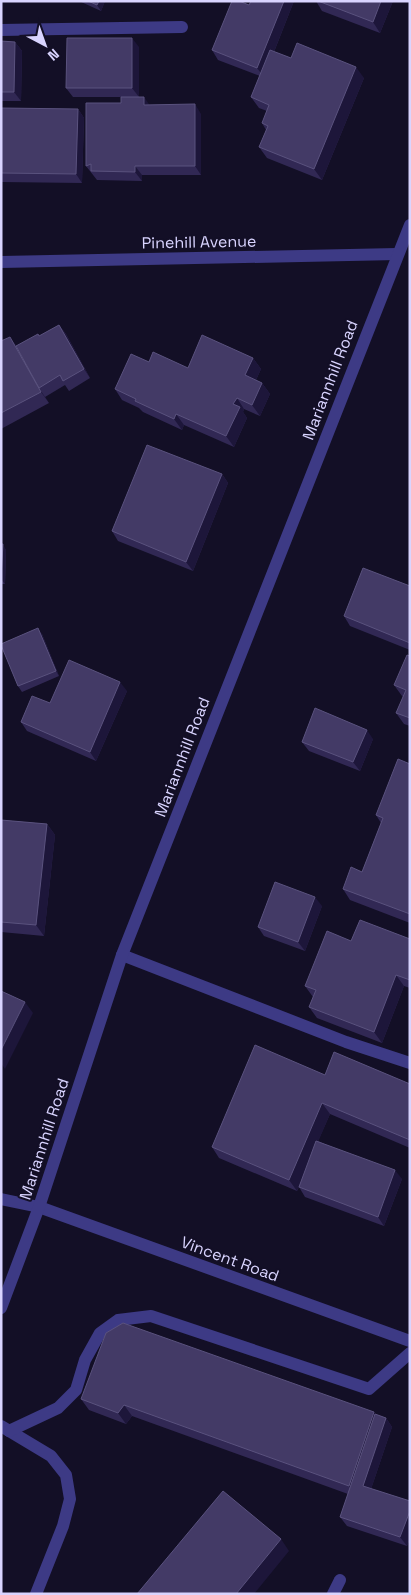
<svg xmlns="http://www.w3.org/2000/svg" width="411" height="1595" viewBox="0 0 411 1595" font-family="'Space Grotesk',sans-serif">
  <rect width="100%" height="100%" fill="#130f26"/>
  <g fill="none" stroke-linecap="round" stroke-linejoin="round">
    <!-- service -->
    <g stroke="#3d3a85" stroke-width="12">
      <path d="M1 30 182 27"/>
      <path d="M122 955 346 1042 410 1063"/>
      <path d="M1 1426 51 1456 66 1475 70 1499 63 1526 36 1594"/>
      <path d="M9 1431 58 1408 76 1390 85 1360 100 1333 118 1320 151 1316 369 1389 410 1353"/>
      <path d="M333 1594 340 1580"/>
    </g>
    <!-- minor -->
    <g stroke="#3d3a85" stroke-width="12">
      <path d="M1 262 397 254"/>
      <path d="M1 1199 39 1207 410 1341"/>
    </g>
    <!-- tertiary -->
    <path stroke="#3d3a85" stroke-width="12" d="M1 1308 39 1207 122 955 410 225"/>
  </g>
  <!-- wall -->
  <g fill="#312854">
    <path d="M79 1H105L101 11Z"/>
    <path d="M251 1H294L274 52 291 58 364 78 322 180 267 158 259 147 266 130 262 123 267 111 259 108 251 97 260 76 218 60 212 50 249 5Z"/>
    <path d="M316 1H393L380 33 322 11Z"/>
    <path d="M1 41 15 42 22 51 21 101H1Z"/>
    <path d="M139 47V97L149 105 201 114V175H142V181L97 180 86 166 121 103V97H73L66 88Z"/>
    <path d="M1 108 78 109 84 118 82 183 1 182Z"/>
    <path d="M59 325 66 334 90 378 69 391 65 385 45 397 43 394 49 403 1 429V341L16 346 40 336Z"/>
    <path d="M253 358 261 369 256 380 262 383 270 394 260 416 244 409 243 412 247 418 234 447 184 425 182 430 143 412 139 408 122 400 115 389 149 362 188 368Z"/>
    <path d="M222 474 228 483 193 571 118 541 112 531Z"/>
    <path d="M1 544 6 550 5 584H1Z"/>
    <path d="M410 586V650L350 626 344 616Z"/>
    <path d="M42 634 59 676 22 692 18 686Z"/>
    <path d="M410 656V726L404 724 396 713 403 697 402 696 394 685Z"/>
    <path d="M127 691 96 761 27 731 21 722 50 703Z"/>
    <path d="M373 739 360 771 309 751 302 742Z"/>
    <path d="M410 764V923L350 900 343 889 362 872 381 823 376 815Z"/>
    <path d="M1 820 47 824 55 835 44 936 1 932Z"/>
    <path d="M322 906 305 951 264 936 258 927Z"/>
    <path d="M410 939V988L404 986 382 1043 317 1018 309 1007 313 997 305 986 351 941Z"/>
    <path d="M325 1075 410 1084V1148L330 1114 318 1141 402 1179 384 1226 305 1197 299 1187 300 1185 297 1191 219 1158 212 1147Z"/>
    <path d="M81 1399 374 1412 375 1414 386 1418 392 1427 371 1489 410 1501V1538L407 1546 347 1526 340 1517 348 1494 132 1416 126 1424 89 1410Z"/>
  </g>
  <!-- shaded-wall -->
  <g fill="#1d163a">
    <path d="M99 1H105L101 11 97 5Z"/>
    <path d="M284 1H294L264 77 257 68Z"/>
    <path d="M381 1H393L380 33 373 22Z"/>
    <path d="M132 38 139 47V97L132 88Z"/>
    <path d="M15 42 22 51 21 101 14 92Z"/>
    <path d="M356 67 364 78 322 180 314 169Z"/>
    <path d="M144 97 151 107 144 105Z"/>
    <path d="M195 104 201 114V175L195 166Z"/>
    <path d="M78 109 84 118 82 183 76 174Z"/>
    <path d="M135 166 142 175V181L135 172Z"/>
    <path d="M59 325 66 334 90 378 84 369Z"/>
    <path d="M10 337 18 348 39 388 49 403 41 392Z"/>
    <path d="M253 358 261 369 253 386 245 375Z"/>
    <path d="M262 383 270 394 260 416 252 405Z"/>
    <path d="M237 398 244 409 243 412 247 418 234 447 226 436 233 404Z"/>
    <path d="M176 414 184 425 182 430 174 419Z"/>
    <path d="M222 474 228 483 193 571 186 562Z"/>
    <path d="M3 544 6 550 5 584 1 579Z"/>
    <path d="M38 628 42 634 59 676 56 671Z"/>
    <path d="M120 682 127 691 96 761 90 752Z"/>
    <path d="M367 730 373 739 360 771 353 762Z"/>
    <path d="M47 824 55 835 44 936 36 925Z"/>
    <path d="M315 897 322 906 305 951 298 942Z"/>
    <path d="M396 975 404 986 382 1043 374 1032Z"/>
    <path d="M25 1002 33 1013 5 1069 1 1063V1050Z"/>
    <path d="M322 1103 330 1114 297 1191 289 1180Z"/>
    <path d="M395 1170 402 1179 384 1226 378 1217Z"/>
    <path d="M124 1405 132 1416 126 1424 118 1413Z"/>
    <path d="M374 1412 381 1423 357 1497 349 1486Z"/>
    <path d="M386 1418 392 1427 369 1495 363 1486Z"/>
    <path d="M410 1511V1538L407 1546 400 1537Z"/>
    <path d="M281 1539 289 1551 254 1594H236Z"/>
  </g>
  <!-- building -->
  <g fill="#433a66" stroke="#5a527e">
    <path d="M88 1H99L97 5Z"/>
    <path d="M232 1H239L249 5 251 1H284L257 68 212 50Z"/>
    <path d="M318 1H381L373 22Z"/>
    <path d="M67 38H132V88H66Z"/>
    <path d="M1 41 15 42 14 92H1Z"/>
    <path d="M297 43 356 67 314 169 259 147 268 126 262 123 269 105 251 97 270 50 291 58Z"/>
    <path d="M121 97H144V105L195 104V166H135V172L91 171V164L86 166V103H121Z"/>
    <path d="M1 108 78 109 76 174 1 173Z"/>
    <path d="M59 325 84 369 63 381 60 375 39 388 16 346 38 334 39 336Z"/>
    <path d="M202 335 253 358 245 375 262 383 252 405 237 398 233 404 240 407 226 436 176 414 174 419 135 401 136 399 115 389 131 354 149 362 153 352 188 368Z"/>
    <path d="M10 337 41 392 1 413V341Z"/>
    <path d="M147 445 222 474 186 562 112 531Z"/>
    <path d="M1 544H3L1 577Z"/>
    <path d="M363 568 410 586V643L344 616Z"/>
    <path d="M38 628 56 671 18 686 1 645V644Z"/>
    <path d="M407 655 410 656V718L396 713 406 690 394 685Z"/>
    <path d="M69 660 120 682 90 752 21 722 32 696 50 703Z"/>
    <path d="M315 708 367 730 353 762 302 742Z"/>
    <path d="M398 759 410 764V914L343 889 351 867 362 872 383 818 376 815Z"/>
    <path d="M1 820 47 824 36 925 1 922Z"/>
    <path d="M275 882 315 897 298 942 258 927Z"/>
    <path d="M360 920 410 939V980L396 975 374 1032 309 1007 316 990 305 986 327 931 351 941Z"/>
    <path d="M1 991 25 1002 1 1050Z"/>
    <path d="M255 1045 325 1075 334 1052 410 1084V1140L322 1103 289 1180 212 1147Z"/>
    <path d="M316 1141 395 1170 378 1217 299 1187Z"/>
    <path d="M123 1323 374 1412 349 1486 124 1405 118 1413 81 1399 106 1333Z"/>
    <path d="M375 1414 386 1418 363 1486 410 1501V1511L400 1537 340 1517Z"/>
    <path d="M223 1491 281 1539 236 1594H137Z"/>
  </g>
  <g text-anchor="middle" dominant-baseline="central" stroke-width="4" stroke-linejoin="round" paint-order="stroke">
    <!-- street labels -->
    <g font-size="16" fill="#d9d4ff" stroke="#130f26">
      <text transform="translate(199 242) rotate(-1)">Pinehill Avenue</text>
      <text transform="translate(330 380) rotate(-69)">Mariannhill Road</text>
      <text transform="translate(182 757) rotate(-69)">Mariannhill Road</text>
      <text transform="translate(44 1139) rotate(-72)">Mariannhill Road</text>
      <text transform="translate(230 1259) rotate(20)">Vincent Road</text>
    </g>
  </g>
  <!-- border -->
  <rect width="411" height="1595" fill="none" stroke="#d9d4ff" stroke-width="5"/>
  <!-- north arrow -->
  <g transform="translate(45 45) rotate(139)" stroke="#130f26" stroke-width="4" paint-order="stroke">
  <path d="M0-4L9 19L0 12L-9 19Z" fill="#d9d4ff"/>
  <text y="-8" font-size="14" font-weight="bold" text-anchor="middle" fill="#d9d4ff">N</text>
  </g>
</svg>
